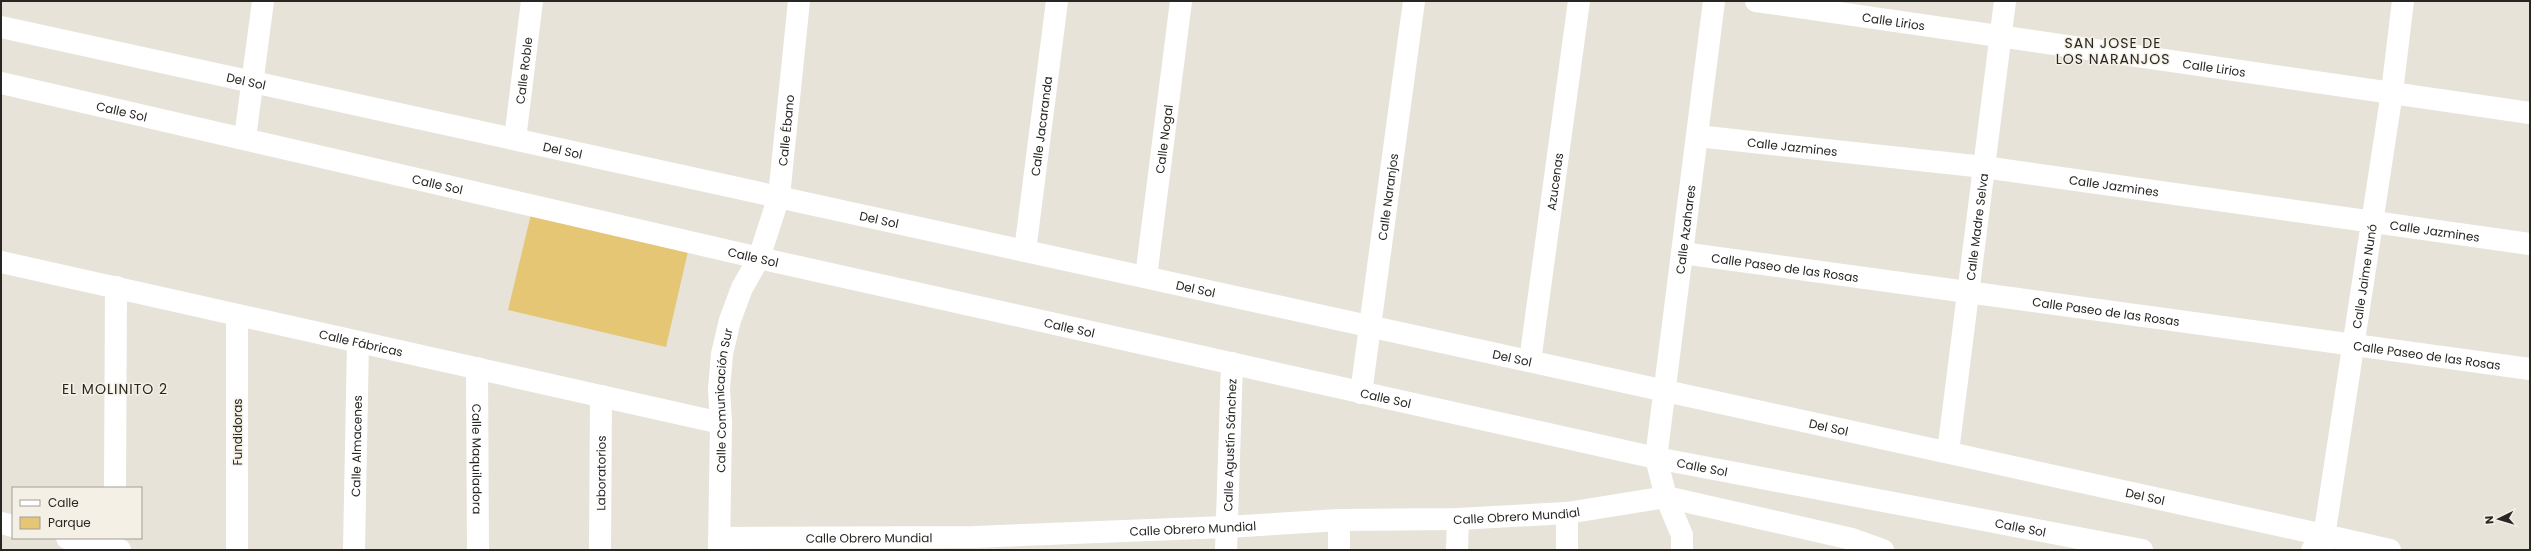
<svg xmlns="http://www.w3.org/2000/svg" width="2531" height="551" viewBox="0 0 2531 551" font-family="Poppins,sans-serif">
  <rect width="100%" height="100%" fill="#e7e3d9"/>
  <!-- green -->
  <path fill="#e4c675" d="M532 210 689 247 666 347 508 310Z"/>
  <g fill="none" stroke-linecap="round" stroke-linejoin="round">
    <!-- minor -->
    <g stroke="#fff" stroke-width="22">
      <path id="s1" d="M1756 1 2530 113"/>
      <path id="s2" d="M1697 136 1984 167 2530 244"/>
      <path d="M245 138 263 1"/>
      <path id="s3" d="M515 139 532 1"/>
      <path id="s4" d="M1025 251 1057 1"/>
      <path id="s5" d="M1682 253 2530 369"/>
      <path id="s6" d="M1 262 721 423"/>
      <path id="s7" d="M1146 277 1181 1"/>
      <path d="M237 315V550"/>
      <path id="s8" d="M1530 361 1579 1"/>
      <path id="s9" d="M477 368 478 550"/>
      <path id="s10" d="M1361 393 1414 1"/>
      <path id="s11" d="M1948 452 2005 1"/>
      <path d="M115 488 116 287"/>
      <path d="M1 523 13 526"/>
      <path d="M2324 535 2390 550"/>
      <path d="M67 538 120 550"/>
      <path id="s12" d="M719 538 974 537 1226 527 1339 520 1458 519 1567 513 1666 497 1852 539 1883 550"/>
      <path id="s13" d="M354 550 358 342"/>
      <path id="s14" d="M600 550 601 396"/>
      <path id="s15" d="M719 550 721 423 719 389 722 354 730 320 742 288 759 258 779 196 799 1"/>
      <path id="s16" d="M1226 550 1232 363"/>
      <path d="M1339 550V520"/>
      <path d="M1457 550 1458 519"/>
      <path d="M1567 550V513"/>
      <path id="s17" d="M1682 550V535L1666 497 1656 458 1714 1"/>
      <path id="s18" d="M2322 550 2392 92 2403 1"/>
    </g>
    <!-- tertiary -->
    <g stroke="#fff" stroke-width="22">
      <path id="s19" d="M1 27 2324 535 2312 550"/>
      <path id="s20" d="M1 83 759 258 1656 458 2142 550"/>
    </g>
  </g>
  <g text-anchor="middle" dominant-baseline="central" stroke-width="3" stroke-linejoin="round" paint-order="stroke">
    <!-- street labels -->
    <g font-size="12" fill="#272622" stroke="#f4f0e6">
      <text stroke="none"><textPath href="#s1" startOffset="139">Calle Lirios</textPath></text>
      <text stroke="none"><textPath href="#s1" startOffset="463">Calle Lirios</textPath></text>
      <text stroke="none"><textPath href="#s3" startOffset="69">Calle Roble</textPath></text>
      <text stroke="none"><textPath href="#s19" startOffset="251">Del Sol</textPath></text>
      <text stroke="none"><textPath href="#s20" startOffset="124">Calle Sol</textPath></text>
      <text stroke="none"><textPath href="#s4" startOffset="126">Calle Jacaranda</textPath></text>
      <text stroke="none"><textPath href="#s15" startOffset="431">Calle Ébano</textPath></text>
      <text stroke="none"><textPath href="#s7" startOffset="139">Calle Nogal</textPath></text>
      <text stroke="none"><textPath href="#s2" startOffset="96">Calle Jazmines</textPath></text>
      <text stroke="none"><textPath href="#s19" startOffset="575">Del Sol</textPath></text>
      <text stroke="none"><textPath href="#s8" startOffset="181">Azucenas</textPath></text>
      <text stroke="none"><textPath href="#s20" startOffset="448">Calle Sol</textPath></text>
      <text stroke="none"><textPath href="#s2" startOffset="420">Calle Jazmines</textPath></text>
      <text stroke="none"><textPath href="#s10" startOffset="198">Calle Naranjos</textPath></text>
      <text stroke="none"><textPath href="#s19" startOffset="899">Del Sol</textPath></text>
      <text stroke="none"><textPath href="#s11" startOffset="227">Calle Madre Selva</textPath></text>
      <text stroke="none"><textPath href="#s17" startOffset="327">Calle Azahares</textPath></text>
      <text stroke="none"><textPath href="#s2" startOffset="744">Calle Jazmines</textPath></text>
      <text stroke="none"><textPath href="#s20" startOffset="772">Calle Sol</textPath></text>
      <text stroke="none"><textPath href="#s5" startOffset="104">Calle Paseo de las Rosas</textPath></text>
      <text stroke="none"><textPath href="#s18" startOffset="277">Calle Jaime Nunó</textPath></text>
      <text stroke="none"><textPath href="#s19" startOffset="1223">Del Sol</textPath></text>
      <text stroke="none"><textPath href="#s5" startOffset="428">Calle Paseo de las Rosas</textPath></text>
      <text stroke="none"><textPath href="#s20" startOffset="1096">Calle Sol</textPath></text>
      <text stroke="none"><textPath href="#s6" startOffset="369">Calle Fábricas</textPath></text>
      <text stroke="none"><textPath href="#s5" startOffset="752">Calle Paseo de las Rosas</textPath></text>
      <text stroke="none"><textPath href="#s19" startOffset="1547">Del Sol</textPath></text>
      <text stroke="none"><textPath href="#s20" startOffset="1420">Calle Sol</textPath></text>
      <text stroke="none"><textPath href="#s15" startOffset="150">Calle Comunicación Sur</textPath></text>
      <text stroke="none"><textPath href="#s19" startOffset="1871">Del Sol</textPath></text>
      <text transform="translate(237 432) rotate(-90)">Fundidoras</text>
      <text stroke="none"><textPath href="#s16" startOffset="105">Calle Agustín Sánchez</textPath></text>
      <text stroke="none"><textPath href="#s13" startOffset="104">Calle Almacenes</textPath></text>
      <text stroke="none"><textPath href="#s9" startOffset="91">Calle Maquiladora</textPath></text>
      <text stroke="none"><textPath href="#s20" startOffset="1744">Calle Sol</textPath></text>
      <text stroke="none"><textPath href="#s14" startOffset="77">Laboratorios</textPath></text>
      <text stroke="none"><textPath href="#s19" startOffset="2195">Del Sol</textPath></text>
      <text stroke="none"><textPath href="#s12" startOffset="798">Calle Obrero Mundial</textPath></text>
      <text stroke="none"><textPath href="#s20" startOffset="2068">Calle Sol</textPath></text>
      <text stroke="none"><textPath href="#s12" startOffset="474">Calle Obrero Mundial</textPath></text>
      <text stroke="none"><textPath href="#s12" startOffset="150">Calle Obrero Mundial</textPath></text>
    </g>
    <!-- quarter labels -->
    <g font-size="14" letter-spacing="1" fill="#272622" stroke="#f4f0e6">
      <text x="2113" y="43">SAN JOSE DE<tspan x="2113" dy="16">LOS NARANJOS</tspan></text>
      <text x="115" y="389">EL MOLINITO 2</text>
    </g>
  </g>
  <!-- border -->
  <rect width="2531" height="551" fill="none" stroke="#272622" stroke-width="4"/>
  <!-- legend -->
  <rect x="12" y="487" width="130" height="52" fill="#f4f0e6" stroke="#a29f98"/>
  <rect x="20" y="500" width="20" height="6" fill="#ffffff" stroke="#a29f98"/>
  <text x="48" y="507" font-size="12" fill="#272622">Calle</text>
  <rect x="20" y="517" width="20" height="12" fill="#e4c675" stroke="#a29f98"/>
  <text x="48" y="527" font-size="12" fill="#272622">Parque</text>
  <!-- north arrow -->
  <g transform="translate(2499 519) rotate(265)" stroke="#f4f0e6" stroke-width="3" paint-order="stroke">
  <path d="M0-3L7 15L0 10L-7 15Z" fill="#272622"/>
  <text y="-6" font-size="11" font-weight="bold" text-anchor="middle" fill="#272622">N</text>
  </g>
</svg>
